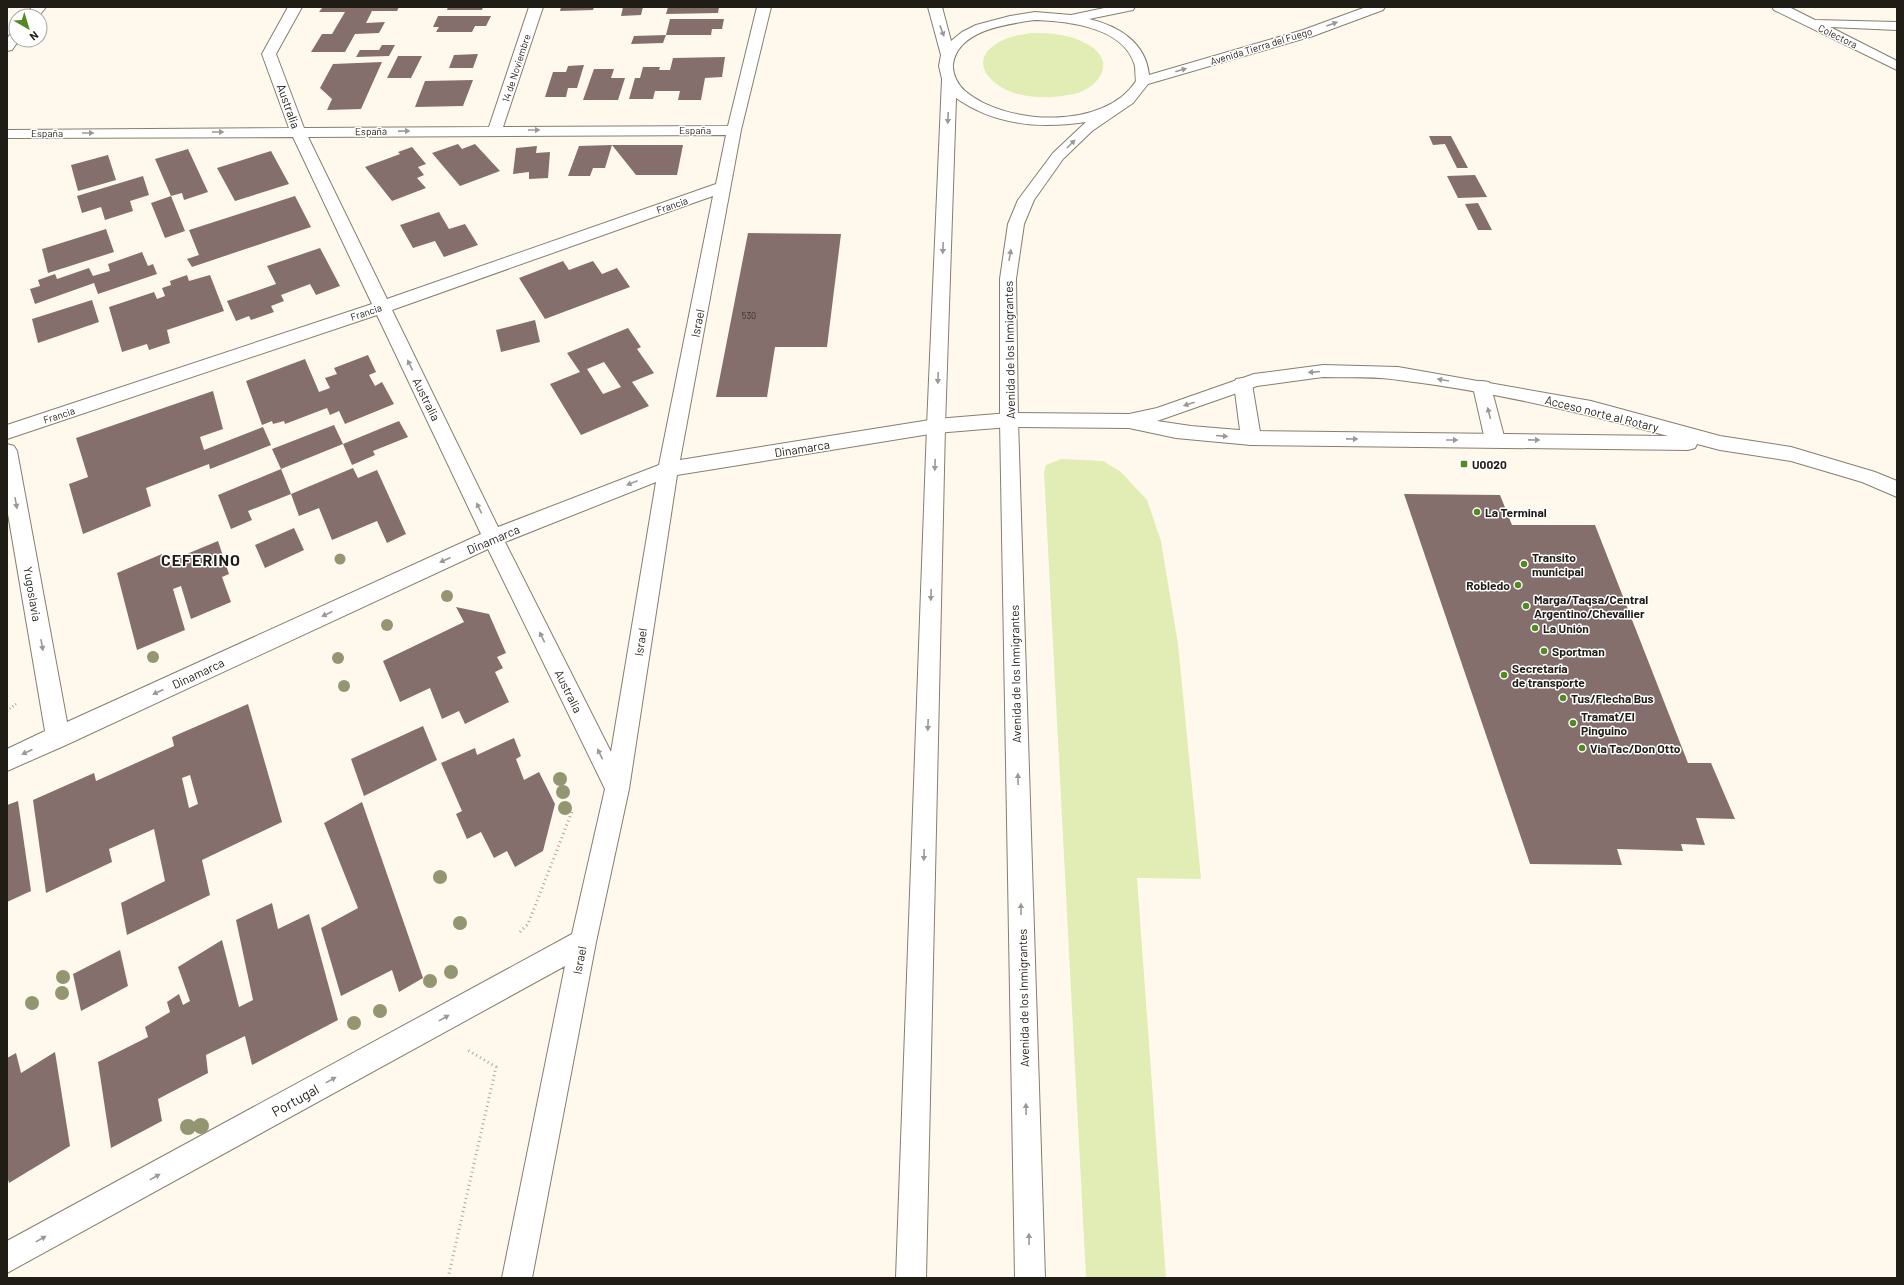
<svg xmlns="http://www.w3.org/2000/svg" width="1904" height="1285" viewBox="0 0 1904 1285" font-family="Barlow,sans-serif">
  <rect width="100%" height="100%" fill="#fff9ed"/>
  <!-- green -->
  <g fill="#e2edb5">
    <path d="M1031 33C1050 33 1070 34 1087 44 1117 60 1101 87 1074 94 1054 98 1033 99 1014 93 991 85 968 62 996 44 1006 37 1019 35 1031 33Z"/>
    <path d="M1061 459 1103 461 1121 472 1147 500 1161 541 1178 644 1201 879 1137 878 1166 1278H1086L1044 472 1046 465Z"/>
  </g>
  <!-- building -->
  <g fill="#846f6c" fill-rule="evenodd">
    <path d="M323 7H399L397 11H372L366 23 385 22 379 33 355 34 345 52H311L322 34H332L345 12H319Z"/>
    <path d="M448 7H483L482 10H447Z"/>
    <path d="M561 7H594L593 10 560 11Z"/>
    <path d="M623 7H643L641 15 621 16Z"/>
    <path d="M668 7H719L718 13 666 14Z"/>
    <path d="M438 16H491L486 26H475L472 32H436L439 27H433Z"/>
    <path d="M670 19H724L722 29H712L711 35H666Z"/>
    <path d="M666 35 663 43 631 44 634 36Z"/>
    <path d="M382 45H395L389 56 356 57 360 50H379Z"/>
    <path d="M478 54 473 68H449L454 55Z"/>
    <path d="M398 56H422L411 78H387Z"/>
    <path d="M725 57 722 77 705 78 701 100H678L680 91H655L653 99H629L635 78H640L643 67H660L659 70H670L673 58Z"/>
    <path d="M382 62 361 109 327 110 332 99 320 88 333 64Z"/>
    <path d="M584 65 577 88H568L566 97H545L553 72H566L568 66Z"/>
    <path d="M594 69H614L611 78H625L618 100H583Z"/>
    <path d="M473 80 463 106 415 107 425 81Z"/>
    <path d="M1429 136H1451L1468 168H1457L1445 144 1433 145Z"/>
    <path d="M458 144 462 149 475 144 500 171 460 186 432 153Z"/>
    <path d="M612 145H683L677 175H636Z"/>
    <path d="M612 145 605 168H593L590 176H568L579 146Z"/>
    <path d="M537 146 536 153 550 152 548 178 529 179V172L513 174 516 148Z"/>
    <path d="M412 147 426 164 418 167 424 175 417 178 426 188 392 201 365 167 400 154 398 152Z"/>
    <path d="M188 149 208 192 184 200 182 193 171 196 155 159Z"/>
    <path d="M271 151 289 184 235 201 217 168Z"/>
    <path d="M108 155 116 180 78 191 71 165Z"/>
    <path d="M1475 175 1487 197 1458 198 1447 176Z"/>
    <path d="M143 176 149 195 130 201 133 211 105 220 101 207 82 213 77 196Z"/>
    <path d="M171 196 185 231 165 238 151 203Z"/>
    <path d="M295 196 311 227 192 267 187 259 199 255 189 230Z"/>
    <path d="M1478 203 1492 230H1478L1465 204Z"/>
    <path d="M439 212 449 229 465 224 478 245 444 257 435 241 413 248 400 225Z"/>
    <path d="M106 229 114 252 48 273 42 249Z"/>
    <path d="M748 233 841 234 827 347H775L767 397H716Z"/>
    <path d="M320 248 340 286 316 295 310 284 281 295 284 301 271 306 274 312 251 320 249 316 236 321 227 301 276 284 267 266Z"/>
    <path d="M142 252 148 266 153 264 157 274 98 294 94 283 35 304 30 289 40 286 38 280 55 274 57 279 89 268 93 276 110 271 108 264Z"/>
    <path d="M563 261 569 270 593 261 602 274 617 268 630 287 545 319 519 278Z"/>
    <path d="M187 275 189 281 210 275 224 311 167 330 170 343 149 350 147 344 122 352 109 307 154 292 157 299 165 296 162 288 171 285 170 281Z"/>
    <path d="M92 300 99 322 38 343 32 319Z"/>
    <path d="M535 320 540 342 501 352 496 330Z"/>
    <path d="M628 328 641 347 637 349 654 373 632 382 649 406 581 435 550 384 580 372 567 353ZM604 362 621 387 603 394 587 369Z"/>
    <path d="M368 355 376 372 369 375 375 386 382 382 394 404 345 424 339 411 330 415 327 408 285 424 284 421 273 424 272 421 262 425 246 381 305 359 319 392 330 388 325 378 337 374 334 368Z"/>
    <path d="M213 391 223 429 200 437 204 450 263 427 271 445 210 469 209 464 146 488 151 506 83 534 69 484 88 477 76 438Z"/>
    <path d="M399 421 408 437 373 451 375 455 352 465 343 444Z"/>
    <path d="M334 425 343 444 281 469 291 494 248 511 252 520 231 529 218 495 281 469 272 449Z"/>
    <path d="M353 468 358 478 377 470 406 534 387 543 377 521 332 540 319 508 299 516 291 494Z"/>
    <path d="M1404 494 1500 495 1512 525H1595L1688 763H1711L1735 819 1696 818 1705 845 1681 844 1683 851 1617 849 1622 865 1530 864Z"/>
    <path d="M294 528 304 550 265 568 255 545Z"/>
    <path d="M218 541 229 574 222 577 231 602 191 619 181 586 173 589 185 630 137 650 117 573 162 554 165 563Z"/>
    <path d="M456 607 489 614 506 653 497 657 503 668 495 672 509 702 465 724 459 711 442 719 430 688 400 702 383 661 464 622Z"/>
    <path d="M248 704 282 822 202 860 210 895 127 935 121 903 165 881 154 829 109 849 112 862 46 893 33 800 94 773 96 781 174 746 172 737ZM190 775 198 804 189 808 182 778Z"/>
    <path d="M423 726 437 760 364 796 351 759Z"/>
    <path d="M514 738 521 756 516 759 524 780 539 772 555 804 543 851 515 867 507 851 494 858 481 832 467 839 456 814 462 811 441 763 475 748 477 755Z"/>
    <path d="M18 801 31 891 7 902V805Z"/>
    <path d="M362 802 423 978 399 992 392 970 341 996 321 928 358 908 324 823Z"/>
    <path d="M272 903 278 929 309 914 338 1020 252 1065 245 1036 206 1055 208 1073 158 1099 162 1121 111 1148 98 1062 148 1037 145 1027 170 1012 167 1002 179 994 183 1005 190 1001 178 967 222 940 239 1007 253 1000 236 920Z"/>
    <path d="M120 950 128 986 81 1011 73 974Z"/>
    <path d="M55 1052 70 1146 9 1183 7 1176V1058L16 1053 21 1073Z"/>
  </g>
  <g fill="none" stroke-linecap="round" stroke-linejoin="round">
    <!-- service casing -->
    <g stroke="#877e6d" stroke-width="2">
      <g id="service">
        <path d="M1243 378 1250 379 1252 384 1261 438 1258 443 1251 445 1244 443 1241 438 1234 384 1236 379Z"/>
        <path d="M1482 381 1489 382 1491 387 1505 440 1502 445 1495 447 1488 445 1485 440 1473 387 1475 382Z"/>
      </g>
    </g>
    <!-- minor casing -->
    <g stroke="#877e6d" stroke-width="2">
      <g id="minor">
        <path d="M32 7H46L39 16H25Z"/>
        <path d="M288 7H302L276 54 304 128 489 127 529 7H543L503 127 728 126 757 7H771L741 130 680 460 936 419 1009 413 1129 414 1157 408 1254 374 1323 365 1398 367 1591 401 1720 436 1791 447 1875 472 1897 481V497L1862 482 1791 461 1720 450 1697 444 1695 448 1688 450 1251 445 1176 438 1129 428 1009 427 936 433 677 475 629 789 596 942 532 1278H502L565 966 7 1273V1241L572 934 605 789 488 549 66 745 7 771V749L45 731 7 508V444L14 446 17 451 67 722 481 534 377 315 7 439V425L372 304 293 137 7 138V130L289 128 262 54ZM726 135 716 184 387 299 308 137ZM713 196 659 465 498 527 392 310ZM1323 377C1348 378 1374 376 1399 380 1490 391 1580 412 1668 436L1251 431 1191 426 1157 421 1257 386ZM656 482 611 752 505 542Z"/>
        <path d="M1772 7H1789L1815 20 1897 22V30L1830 27 1897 61V70L1774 10Z"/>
        <path d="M16 31V40H19L12 50 7 51C7 42 6 34 16 31Z"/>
      </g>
    </g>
    <!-- tertiary casing -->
    <g stroke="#877e6d" stroke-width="2">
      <path id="tertiary" d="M928 7H942L951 41 962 32 976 25 1010 16 1035 12 1071 15 1109 7H1135L1133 10 1089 19C1119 26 1146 43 1149 75L1303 30 1366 7H1385L1383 10 1313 36 1148 84 1133 103 1092 131 1063 159 1034 200 1024 224 1016 279 1018 420 1045 1278H1015L1000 420V279L1008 224 1018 200 1053 153 1086 122C1040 129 994 125 956 98L945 426 926 1278H896L927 426 942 79 939 66 941 55ZM1035 20C1067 21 1122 27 1134 63 1136 68 1135 75 1136 81 1105 130 1006 126 965 91 958 85 952 74 953 64 958 30 1007 24 1035 20Z"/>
    </g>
    <!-- path-far1 -->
    <path stroke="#aca79d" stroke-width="2.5" stroke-dasharray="1 2.5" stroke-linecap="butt" d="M7 711 16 704"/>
    <!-- path -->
    <g stroke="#aca79d" stroke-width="3" stroke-dasharray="1 3.5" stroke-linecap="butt">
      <path d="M520 932 528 924 573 809"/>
      <path d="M448 1278 496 1067 466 1049"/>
    </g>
    <!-- service -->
    <use href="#service" fill="#fff" fill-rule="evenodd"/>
    <!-- minor -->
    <use href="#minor" fill="#fff" fill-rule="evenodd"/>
    <!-- tertiary -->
    <use href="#tertiary" fill="#fff" fill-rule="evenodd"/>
  </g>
  <!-- trees -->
  <g fill="#949571">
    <circle cx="340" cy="559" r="5.5"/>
    <circle cx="447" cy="596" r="6"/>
    <circle cx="387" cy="625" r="6"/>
    <circle cx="153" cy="657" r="6"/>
    <circle cx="338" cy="658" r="6"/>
    <circle cx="344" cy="686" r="6"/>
    <circle cx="560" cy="779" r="7"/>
    <circle cx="563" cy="792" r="7"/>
    <circle cx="565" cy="808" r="7"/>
    <circle cx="440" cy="877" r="7"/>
    <circle cx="460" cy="923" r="7"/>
    <circle cx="451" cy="972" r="7"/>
    <circle cx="63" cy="977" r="7"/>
    <circle cx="430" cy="981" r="7"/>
    <circle cx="62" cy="993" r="7"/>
    <circle cx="32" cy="1003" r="7"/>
    <circle cx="380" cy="1011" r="7"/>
    <circle cx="354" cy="1023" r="7"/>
    <circle cx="201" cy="1126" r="8"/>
    <circle cx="188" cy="1127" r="8"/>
  </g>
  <!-- one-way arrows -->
  <defs><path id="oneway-solid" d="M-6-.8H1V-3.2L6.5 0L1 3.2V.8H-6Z"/></defs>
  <g fill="#9b9996">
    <use href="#oneway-solid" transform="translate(1332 24) rotate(-20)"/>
    <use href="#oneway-solid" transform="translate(942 31) rotate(70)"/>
    <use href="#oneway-solid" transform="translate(1181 70) rotate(-16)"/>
    <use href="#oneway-solid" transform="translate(948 118) rotate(92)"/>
    <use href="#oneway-solid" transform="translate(534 130)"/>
    <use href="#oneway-solid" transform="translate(404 131) rotate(-1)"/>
    <use href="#oneway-solid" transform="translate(218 132)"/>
    <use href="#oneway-solid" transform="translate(88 133)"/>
    <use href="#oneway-solid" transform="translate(1071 144) rotate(-45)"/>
    <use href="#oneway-solid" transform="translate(943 248) rotate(92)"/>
    <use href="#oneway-solid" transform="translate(1010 255) rotate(-80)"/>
    <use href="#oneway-solid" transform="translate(410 365) rotate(-116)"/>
    <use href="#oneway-solid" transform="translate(1314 372) rotate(175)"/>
    <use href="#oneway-solid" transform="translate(938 378) rotate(92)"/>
    <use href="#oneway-solid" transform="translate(1443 380) rotate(-170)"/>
    <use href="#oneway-solid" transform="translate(1189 404) rotate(162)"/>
    <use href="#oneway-solid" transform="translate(1489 413) rotate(-104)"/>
    <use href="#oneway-solid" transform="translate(1222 436) rotate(5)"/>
    <use href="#oneway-solid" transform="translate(1352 439) rotate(1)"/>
    <use href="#oneway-solid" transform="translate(1452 440)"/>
    <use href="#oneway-solid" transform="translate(1534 440) rotate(1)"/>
    <use href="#oneway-solid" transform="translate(935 465) rotate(92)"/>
    <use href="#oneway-solid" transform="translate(632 483) rotate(158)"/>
    <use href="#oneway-solid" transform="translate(16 503) rotate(80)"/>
    <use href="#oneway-solid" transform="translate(479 508) rotate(-116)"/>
    <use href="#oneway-solid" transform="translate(445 560) rotate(155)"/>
    <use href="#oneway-solid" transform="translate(931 595) rotate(92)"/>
    <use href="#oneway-solid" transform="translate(327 614) rotate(155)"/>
    <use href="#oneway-solid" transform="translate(542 637) rotate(-116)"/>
    <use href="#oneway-solid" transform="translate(42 645) rotate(80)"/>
    <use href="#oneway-solid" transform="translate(158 692) rotate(155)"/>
    <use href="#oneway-solid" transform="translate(928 725) rotate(92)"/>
    <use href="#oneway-solid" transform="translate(27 752) rotate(156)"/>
    <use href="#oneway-solid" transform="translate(600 754) rotate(-116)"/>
    <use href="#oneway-solid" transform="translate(1018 779) rotate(-91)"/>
    <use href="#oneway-solid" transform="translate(924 855) rotate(92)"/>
    <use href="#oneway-solid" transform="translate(1021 909) rotate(-91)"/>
    <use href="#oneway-solid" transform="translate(444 1018) rotate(-29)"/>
    <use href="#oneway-solid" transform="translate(331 1080) rotate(-29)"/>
    <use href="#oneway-solid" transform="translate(1026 1109) rotate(-91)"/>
    <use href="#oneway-solid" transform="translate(155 1177) rotate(-29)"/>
    <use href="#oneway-solid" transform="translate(41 1239) rotate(-29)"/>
    <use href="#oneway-solid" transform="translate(1029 1239) rotate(-91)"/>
  </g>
  <!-- markers -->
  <g fill="#538922" stroke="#fff" stroke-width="1.5">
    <rect x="1460" y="460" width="8" height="8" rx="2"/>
    <circle cx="1477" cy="512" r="4"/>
    <circle cx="1524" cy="564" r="4"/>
    <circle cx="1518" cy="585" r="4"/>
    <circle cx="1526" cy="606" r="4"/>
    <circle cx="1535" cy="628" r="4"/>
    <circle cx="1544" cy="651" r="4"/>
    <circle cx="1504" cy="675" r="4"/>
    <circle cx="1563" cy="698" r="4"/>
    <circle cx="1573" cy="723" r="4"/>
    <circle cx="1582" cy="748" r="4"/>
  </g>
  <g text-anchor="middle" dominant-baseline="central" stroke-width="3" stroke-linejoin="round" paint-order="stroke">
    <!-- far-number labels -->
    <g font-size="9" fill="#39322c">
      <text x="749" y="315">530</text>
    </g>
    <!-- far-street labels -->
    <g font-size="10" fill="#201d16" stroke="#fff">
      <text transform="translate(1838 36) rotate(26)">Colectora</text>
      <text transform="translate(1261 46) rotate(-17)">Avenida Tierra del Fuego</text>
      <text transform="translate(516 68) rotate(-72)">14 de Noviembre</text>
      <text x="695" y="130">España</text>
      <text transform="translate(371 131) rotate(-1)">España</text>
      <text x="47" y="133">España</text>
      <text transform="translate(672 205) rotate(-19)">Francia</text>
      <text transform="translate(366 312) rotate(-19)">Francia</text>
      <text transform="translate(59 415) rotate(-18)">Francia</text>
    </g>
    <!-- street labels -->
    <g font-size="12" fill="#201d16" stroke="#fff">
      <text transform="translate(289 106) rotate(70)">Australia</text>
      <text transform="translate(697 323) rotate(-79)">Israel</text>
      <text transform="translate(1009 350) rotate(-91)">Avenida de los Inmigrantes</text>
      <text transform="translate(427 399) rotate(64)">Australia</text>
      <text transform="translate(1602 413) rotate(14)">Acceso norte al Rotary</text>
      <text transform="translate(802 448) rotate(-9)">Dinamarca</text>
      <text transform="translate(493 539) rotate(-23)">Dinamarca</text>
      <text transform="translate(33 594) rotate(80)">Yugoslavia</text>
      <text transform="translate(640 642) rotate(-81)">Israel</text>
      <text transform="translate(198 673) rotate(-25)">Dinamarca</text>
      <text transform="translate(1015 674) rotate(-91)">Avenida de los Inmigrantes</text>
      <text transform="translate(569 691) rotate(64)">Australia</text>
      <text transform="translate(579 960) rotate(-79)">Israel</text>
      <text transform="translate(1023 998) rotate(-91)">Avenida de los Inmigrantes</text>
    </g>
    <!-- poi labels -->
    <g font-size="12" font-weight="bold" fill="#201d16" stroke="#fff" text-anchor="start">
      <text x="1472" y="464">U0020</text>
      <text x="1485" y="512">La Terminal</text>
      <text x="1532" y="557">Transito<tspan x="1532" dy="14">municipal</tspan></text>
      <text x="1510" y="585" text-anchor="end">Robledo</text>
      <text x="1534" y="599">Marga/Taqsa/Central<tspan x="1534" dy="14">Argentino/Chevallier</tspan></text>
      <text x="1543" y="628">La Unión</text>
      <text x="1552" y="651">Sportman</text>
      <text x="1512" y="668">Secretaría<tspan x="1512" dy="14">de transporte</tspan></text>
      <text x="1571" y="698">Tus/Flecha Bus</text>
      <text x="1581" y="716">Tramat/El<tspan x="1581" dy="14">Pinguino</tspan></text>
      <text x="1590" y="748">Via Tac/Don Otto</text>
    </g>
    <!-- near-street labels -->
    <g font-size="14" fill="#201d16" stroke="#fff">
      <text transform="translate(295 1100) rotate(-29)">Portugal</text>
    </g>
    <!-- district labels -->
    <g font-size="16" font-weight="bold" letter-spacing="1" fill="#201d16" stroke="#fff">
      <text x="201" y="559">CEFERINO</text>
    </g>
  </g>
  <!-- border -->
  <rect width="1904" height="1285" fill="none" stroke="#201d16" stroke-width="16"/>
  <!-- north arrow -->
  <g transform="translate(28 28) rotate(142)"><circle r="19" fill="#ffffff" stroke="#a6a5a2"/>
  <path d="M0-3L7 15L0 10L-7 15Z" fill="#538922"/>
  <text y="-6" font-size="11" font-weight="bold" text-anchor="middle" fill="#201d16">N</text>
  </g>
</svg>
